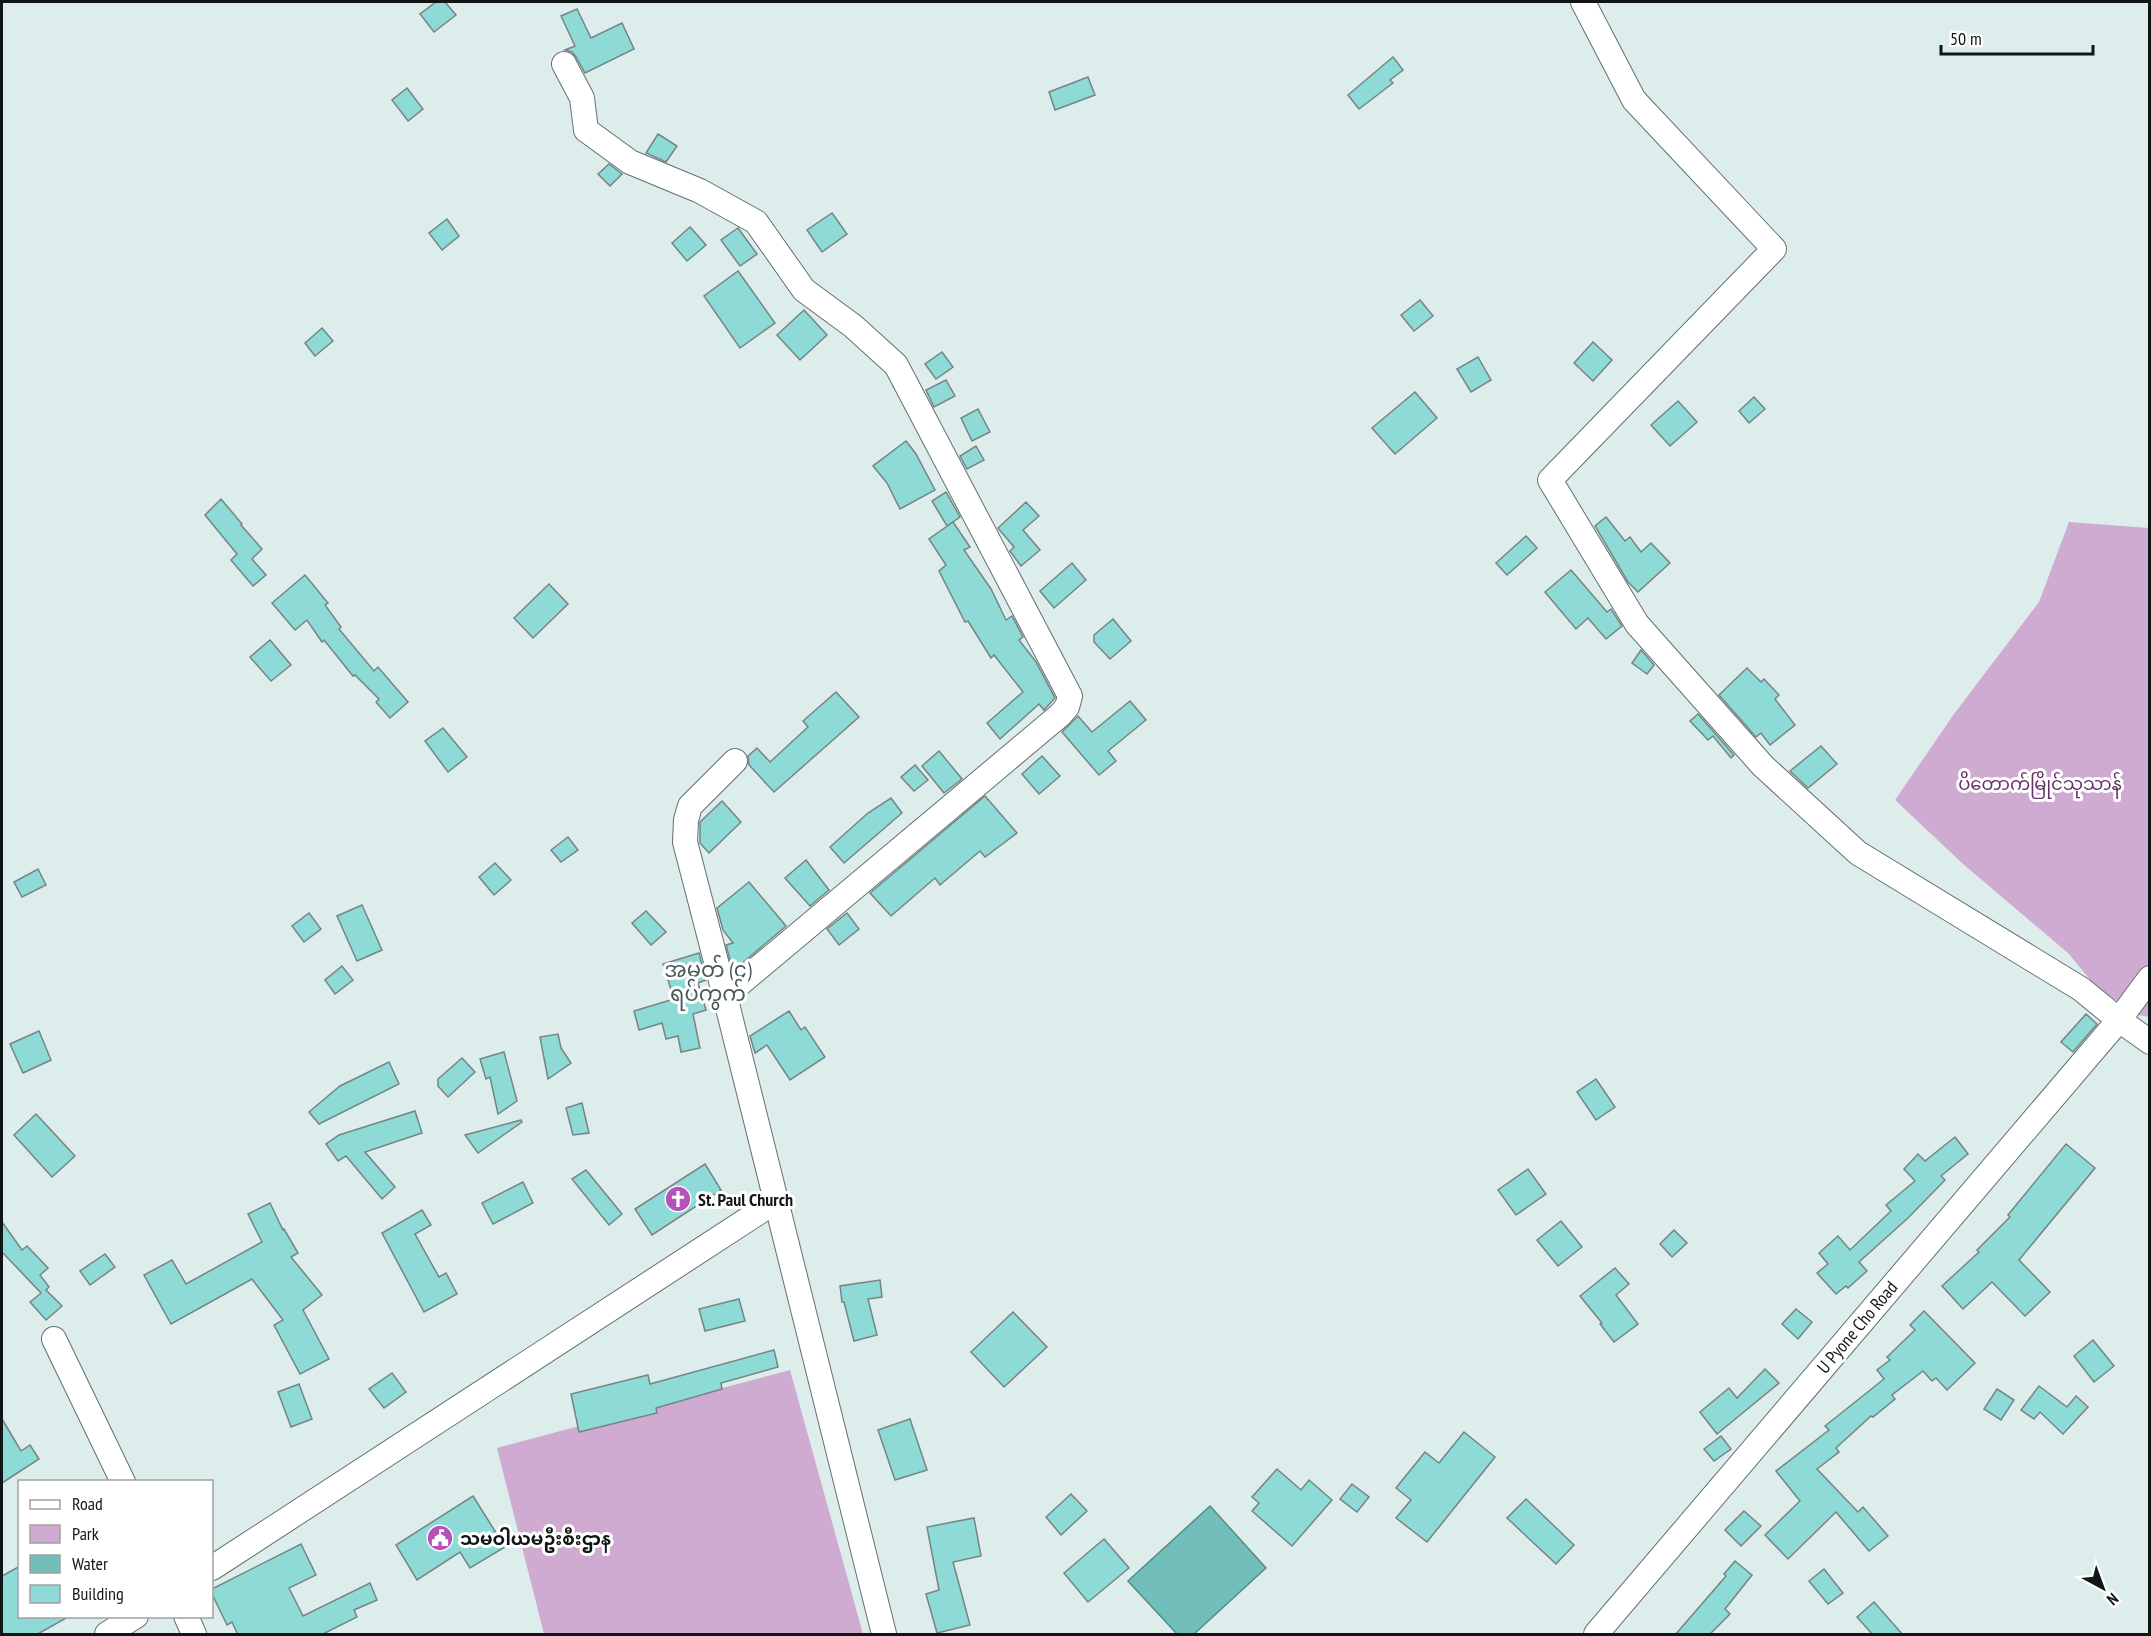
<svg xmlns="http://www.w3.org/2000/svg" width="2151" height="1636" viewBox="0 0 2151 1636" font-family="'PT Sans Narrow','Noto Sans Myanmar',sans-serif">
  <rect width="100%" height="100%" fill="#ddedeb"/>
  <!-- green -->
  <g fill="#d0abd1">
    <path d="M2069 522 2149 528V1017L2139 1015 2096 987 2068 953 1962 863 1895 800 1954 714 2039 602Z"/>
    <path d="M790 1370 863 1634H544L497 1448Z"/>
  </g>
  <!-- water -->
  <path fill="#72beba" stroke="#558c88" stroke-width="1.5" d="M1210 1506 1266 1568 1194 1634H1177L1128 1581Z"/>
  <!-- building -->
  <g fill="#8ddad6" stroke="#768584" stroke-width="1.5">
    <path d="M436 2H445L456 15 434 32 420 14Z"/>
    <path d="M577 9 591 38 622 23 634 49 585 73 576 57 572 52 565 50 575 46 561 16Z"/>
    <path d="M1393 57 1403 70 1390 80 1393 83 1359 109 1348 95Z"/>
    <path d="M1088 77 1095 95 1055 110 1049 92Z"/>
    <path d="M407 88 423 109 408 121 392 100Z"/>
    <path d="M658 134 677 146 666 162 646 153Z"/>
    <path d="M609 164 622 174 610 186 598 174Z"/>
    <path d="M832 213 847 234 822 252 807 230Z"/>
    <path d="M447 219 459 236 442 250 429 233Z"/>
    <path d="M690 227 706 245 687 261 672 243Z"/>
    <path d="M738 228 757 254 740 266 721 240Z"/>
    <path d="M738 271 775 323 740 348 704 296Z"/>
    <path d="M1420 300 1433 316 1414 331 1401 315Z"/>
    <path d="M804 310 827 335 800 360 777 335Z"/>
    <path d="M322 328 333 341 315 356 305 343Z"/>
    <path d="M1593 342 1612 360 1593 381 1574 363Z"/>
    <path d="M942 352 953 367 936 379 925 364Z"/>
    <path d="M1478 357 1491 380 1471 392 1457 369Z"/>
    <path d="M946 380 955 396 934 407 926 390Z"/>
    <path d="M1415 392 1437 418 1395 454 1372 428Z"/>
    <path d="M1754 397 1765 409 1749 423 1739 411Z"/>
    <path d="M1678 401 1697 422 1670 446 1651 425Z"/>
    <path d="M978 409 990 432 972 441 961 418Z"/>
    <path d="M906 441 916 454 935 490 900 509 887 483 873 466Z"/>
    <path d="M976 446 984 460 967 469 960 456Z"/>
    <path d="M946 492 960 517 947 526 932 501Z"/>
    <path d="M221 499 242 524 241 525 262 549 252 559 266 575 253 586 231 560 237 554 205 515Z"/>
    <path d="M1026 502 1039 516 1023 530 1040 550 1021 566 1010 551 1014 547 998 528Z"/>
    <path d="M1606 517 1625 541 1630 537 1641 552 1651 543 1670 563 1638 592 1628 582 1595 526Z"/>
    <path d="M953 522 970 547 964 550 991 589 1006 620 1012 616 1023 637 1019 640 1036 662 1055 698 1044 710 1039 704 1000 739 987 723 1023 692 994 655 991 658 968 621 965 622 939 571 946 565 929 539Z"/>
    <path d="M1526 536 1537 548 1507 575 1496 563Z"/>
    <path d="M1072 563 1086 580 1054 608 1040 591Z"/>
    <path d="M1571 570 1607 612 1611 609 1622 626 1606 639 1588 618 1576 629 1545 592Z"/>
    <path d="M305 575 328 603 325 605 341 627 339 629 374 671 378 667 408 702 390 718 376 702 379 699 355 675 353 676 324 640 322 642 307 620 295 630 272 603Z"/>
    <path d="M549 584 568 604 533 638 514 618Z"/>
    <path d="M1113 619 1131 641 1110 659 1094 642V635Z"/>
    <path d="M270 640 291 665 271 681 250 657Z"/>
    <path d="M1641 650 1654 665 1647 674 1632 663Z"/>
    <path d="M1747 668 1761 682 1764 679 1779 695 1775 699 1795 725 1770 745 1761 733 1756 737 1719 695Z"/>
    <path d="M836 692 859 717 774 792 749 765 748 756 757 748 770 762 808 727 803 721Z"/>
    <path d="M1130 701 1146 720 1108 751 1116 761 1099 775 1062 732 1078 716 1092 732Z"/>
    <path d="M1698 714 1734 755 1731 758 1713 736 1708 740 1690 721Z"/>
    <path d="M443 728 467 757 448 772 425 741Z"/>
    <path d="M1821 746 1837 764 1808 788 1790 771Z"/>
    <path d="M939 751 962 779 944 793 922 766Z"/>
    <path d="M1042 756 1060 776 1039 794 1022 774Z"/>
    <path d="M915 765 928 780 914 791 901 777Z"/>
    <path d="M985 796 1017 833 985 857 980 851 940 885 935 878 891 916 870 893Z"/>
    <path d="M891 798 902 813 844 863 830 847 868 813Z"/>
    <path d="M722 801 741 822 709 853 700 843V822Z"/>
    <path d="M568 837 578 850 561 862 551 850Z"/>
    <path d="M806 860 829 890 810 906 785 878Z"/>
    <path d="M495 863 511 880 494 895 479 877Z"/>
    <path d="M38 869 46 885 22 897 14 882Z"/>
    <path d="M749 882 786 926 733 971 726 945 733 943 723 930 717 908Z"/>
    <path d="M362 905 382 950 357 961 337 916Z"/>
    <path d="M646 911 666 932 651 945 632 923Z"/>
    <path d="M309 913 321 929 304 942 292 926Z"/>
    <path d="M847 913 859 929 839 945 827 929Z"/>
    <path d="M699 953 706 980 698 983 706 1010 693 1014 700 1048 681 1052 678 1036 666 1039 662 1023 639 1030 634 1011 674 999 663 964Z"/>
    <path d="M342 966 353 980 335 994 325 980Z"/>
    <path d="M789 1011 801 1030 805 1027 825 1057 790 1080 767 1045 755 1053 750 1036Z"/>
    <path d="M2086 1014 2097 1024 2073 1052 2061 1042Z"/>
    <path d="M39 1031 51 1060 23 1073 10 1044Z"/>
    <path d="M558 1034 561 1048 571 1063 548 1079 540 1037Z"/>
    <path d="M504 1052 517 1101 498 1114 490 1077 486 1079 480 1059Z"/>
    <path d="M462 1058 475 1072 448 1097 438 1086V1079Z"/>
    <path d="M389 1062 399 1084 319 1124 309 1112 340 1086Z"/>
    <path d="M1596 1079 1615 1107 1596 1120 1577 1092Z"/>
    <path d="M582 1103 589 1133 573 1135 566 1108Z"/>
    <path d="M415 1111 422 1133 365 1152 395 1187 382 1199 346 1156 338 1161 326 1144 339 1135Z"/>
    <path d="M36 1114 75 1156 52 1177 14 1135Z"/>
    <path d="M521 1120 522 1122 478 1153 465 1135Z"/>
    <path d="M1955 1137 1968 1154 1941 1176 1945 1180 1908 1218 1859 1262 1867 1271 1848 1288 1846 1286 1836 1294 1817 1273 1828 1264 1819 1253 1838 1236 1850 1250 1891 1211 1886 1205 1915 1181 1904 1169 1918 1154 1925 1161Z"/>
    <path d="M2066 1144 2095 1168 2019 1260 2050 1292 2025 1316 1992 1282 1963 1309 1942 1286 1979 1252 1977 1250 2010 1217 2008 1215Z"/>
    <path d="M705 1164 721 1190 652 1235 635 1209Z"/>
    <path d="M1528 1169 1546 1194 1516 1215 1498 1190Z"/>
    <path d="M586 1170 622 1214 609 1225 572 1179Z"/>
    <path d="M523 1182 533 1203 493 1224 482 1203Z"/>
    <path d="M270 1203 283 1230 284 1229 298 1253 291 1257 322 1295 303 1310 329 1359 300 1374 274 1325 283 1320 252 1279 171 1324 144 1275 172 1260 186 1284 262 1242 248 1214Z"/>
    <path d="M422 1210 431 1225 415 1234 439 1277 446 1273 457 1294 424 1312 382 1233Z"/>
    <path d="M1561 1221 1582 1247 1558 1266 1537 1240Z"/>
    <path d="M2 1222 22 1250 27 1246 48 1268 40 1275 49 1287 46 1290 62 1306 46 1320 30 1302 41 1293 2 1252Z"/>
    <path d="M1674 1230 1687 1243 1672 1257 1660 1244Z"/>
    <path d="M105 1254 115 1267 90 1285 80 1271Z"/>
    <path d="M1615 1268 1629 1284 1616 1295 1638 1324 1614 1342 1600 1324 1602 1323 1580 1296Z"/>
    <path d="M880 1280 882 1297 868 1299 877 1335 854 1341 844 1302H842L840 1286Z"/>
    <path d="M739 1299 745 1321 705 1331 699 1309Z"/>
    <path d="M1796 1309 1812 1322 1798 1339 1782 1324Z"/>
    <path d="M1924 1311 1975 1363 1947 1390 1936 1378 1932 1381 1923 1371 1892 1395 1895 1399 1873 1417 1871 1416 1836 1448 1839 1452 1817 1469 1858 1512 1863 1507 1888 1536 1869 1551 1836 1512 1788 1559 1765 1535 1800 1501 1776 1471 1829 1430 1825 1426 1884 1379 1877 1370 1890 1360 1887 1357 1915 1330 1910 1325Z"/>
    <path d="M1013 1312 1047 1347 1004 1387 971 1352Z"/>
    <path d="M2093 1340 2114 1366 2094 1382 2074 1356Z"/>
    <path d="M774 1350 778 1367 721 1383 722 1389 656 1408 657 1413 579 1432 571 1394 648 1375 650 1384Z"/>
    <path d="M1765 1369 1779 1383 1717 1434 1700 1412 1729 1388 1737 1398Z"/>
    <path d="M392 1373 406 1392 384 1408 369 1389Z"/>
    <path d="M299 1384 312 1419 291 1427 278 1392Z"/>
    <path d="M2039 1386 2067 1407 2076 1396 2088 1407 2063 1434 2040 1412 2034 1419 2021 1410Z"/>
    <path d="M1997 1389 2014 1400 2001 1420 1984 1409Z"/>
    <path d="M2 1419 21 1451 30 1445 39 1459 2 1483Z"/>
    <path d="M910 1419 927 1470 895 1480 878 1430Z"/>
    <path d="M1464 1432 1495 1457 1427 1542 1396 1518 1411 1500 1396 1488 1425 1452 1439 1463Z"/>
    <path d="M1721 1436 1731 1449 1714 1461 1704 1449Z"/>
    <path d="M1277 1469 1301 1490 1309 1480 1332 1500 1292 1546 1252 1511 1259 1503 1252 1497Z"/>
    <path d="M1352 1484 1369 1497 1357 1512 1340 1499Z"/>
    <path d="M1071 1494 1087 1511 1061 1535 1046 1517Z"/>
    <path d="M473 1496 505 1547 470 1568 460 1552 417 1580 396 1545Z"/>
    <path d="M1526 1499 1574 1545 1556 1564 1507 1518Z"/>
    <path d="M1744 1511 1761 1526 1741 1546 1725 1530Z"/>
    <path d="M974 1518 981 1556 953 1562 970 1625 937 1633 926 1594 939 1590 927 1527Z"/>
    <path d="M1104 1539 1129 1568 1088 1602 1064 1573Z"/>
    <path d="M301 1544 316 1575 289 1588 303 1616 370 1583 377 1600 354 1610 357 1617 321 1635H238L232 1622 227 1625 212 1594V1589Z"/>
    <path d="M1735 1561 1752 1575 1725 1609 1730 1614 1709 1635H1675L1726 1576 1724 1574Z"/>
    <path d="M20 1566V1617H68L36 1635H2V1576Z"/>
    <path d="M1824 1569 1843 1593 1828 1604 1809 1581Z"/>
    <path d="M1874 1602 1903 1635H1873L1857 1617Z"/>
  </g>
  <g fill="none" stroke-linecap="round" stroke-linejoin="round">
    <!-- minor casing -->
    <g stroke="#62706f" stroke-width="26">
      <g id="minor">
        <path d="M1583 2 1634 100 1774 249 1550 480 1637 624 1763 766 1858 853 2081 989 2119 1020 2150 978"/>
        <path d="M564 64 582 98 586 130 630 162 700 191 756 222 804 290 853 326 896 365 1070 696 1067 707 1060 715 725 996 884 1634"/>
        <path d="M725 996 685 842 686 820 690 806 735 761"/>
        <path d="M54 1339 123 1482"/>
        <path d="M212 1568 776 1201"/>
        <path d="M186 1616 194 1634"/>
        <path d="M107 1634 136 1616"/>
        <path d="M1596 1634 2119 1020 2150 1042"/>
      </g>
    </g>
    <!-- minor -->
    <use href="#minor" stroke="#fff" stroke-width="24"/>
  </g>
  <!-- icons -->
  <defs>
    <g id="church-disc" transform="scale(1.35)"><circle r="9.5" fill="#b452ba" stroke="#fff"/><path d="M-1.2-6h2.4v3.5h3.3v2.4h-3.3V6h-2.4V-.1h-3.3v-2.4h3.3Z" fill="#fff"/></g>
    <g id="civic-disc" transform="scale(1.35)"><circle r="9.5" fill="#b452ba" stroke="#fff"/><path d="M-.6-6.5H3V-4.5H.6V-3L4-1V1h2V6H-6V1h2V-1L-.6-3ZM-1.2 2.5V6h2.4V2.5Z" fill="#fff"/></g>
  </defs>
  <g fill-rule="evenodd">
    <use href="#church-disc" x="678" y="1199"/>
    <use href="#civic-disc" x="440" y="1538"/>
  </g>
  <g text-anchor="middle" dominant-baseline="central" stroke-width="6" stroke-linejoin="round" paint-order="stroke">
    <!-- park labels -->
    <g font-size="18" fill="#643167" stroke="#fff">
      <text x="2040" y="783">ပိတောက်မြိုင်သုသာန်</text>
    </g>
    <!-- poi labels -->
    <g font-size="18" font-weight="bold" fill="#101615" stroke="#fff" text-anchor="start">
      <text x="698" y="1199">St. Paul Church</text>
      <text x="460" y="1538">သမဝါယမဦးစီးဌာန</text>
    </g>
    <!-- street labels -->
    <g font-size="18" fill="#101615" stroke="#fff">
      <text transform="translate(1857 1327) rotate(-50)">U Pyone Cho Road</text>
    </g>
    <!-- quarter labels -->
    <g font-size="21" fill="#4a5857" stroke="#fff">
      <text x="708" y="969">အမှတ် (၄)<tspan x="708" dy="24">ရပ်ကွက်</tspan></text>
    </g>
  </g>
  <!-- border -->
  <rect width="2151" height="1636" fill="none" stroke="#101615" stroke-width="6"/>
  <!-- legend -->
  <rect x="18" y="1480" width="195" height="138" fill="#ffffff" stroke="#9fa2a1" stroke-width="1.5"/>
  <rect x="30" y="1500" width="30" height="9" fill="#ffffff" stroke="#9fa2a1" stroke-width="1.5"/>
  <text x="72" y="1510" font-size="18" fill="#101615">Road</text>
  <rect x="30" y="1525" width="30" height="18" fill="#d0abd1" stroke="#9fa2a1" stroke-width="1.5"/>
  <text x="72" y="1540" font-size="18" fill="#101615">Park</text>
  <rect x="30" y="1555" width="30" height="18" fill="#72beba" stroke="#9fa2a1" stroke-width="1.5"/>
  <text x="72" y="1570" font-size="18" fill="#101615">Water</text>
  <rect x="30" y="1585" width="30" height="18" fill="#8ddad6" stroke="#9fa2a1" stroke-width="1.5"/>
  <text x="72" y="1600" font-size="18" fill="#101615">Building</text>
  <!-- north arrow -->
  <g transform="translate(2103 1588) rotate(139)" stroke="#ffffff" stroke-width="4.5" paint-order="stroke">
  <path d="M0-4.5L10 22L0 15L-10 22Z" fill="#101615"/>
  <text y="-9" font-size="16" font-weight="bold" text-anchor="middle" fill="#101615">N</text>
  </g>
  <!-- scale -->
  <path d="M1941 45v9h152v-9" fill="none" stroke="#101615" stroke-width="3"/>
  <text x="1950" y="45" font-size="18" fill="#101615" stroke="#ffffff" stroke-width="4.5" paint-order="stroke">50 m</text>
</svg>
